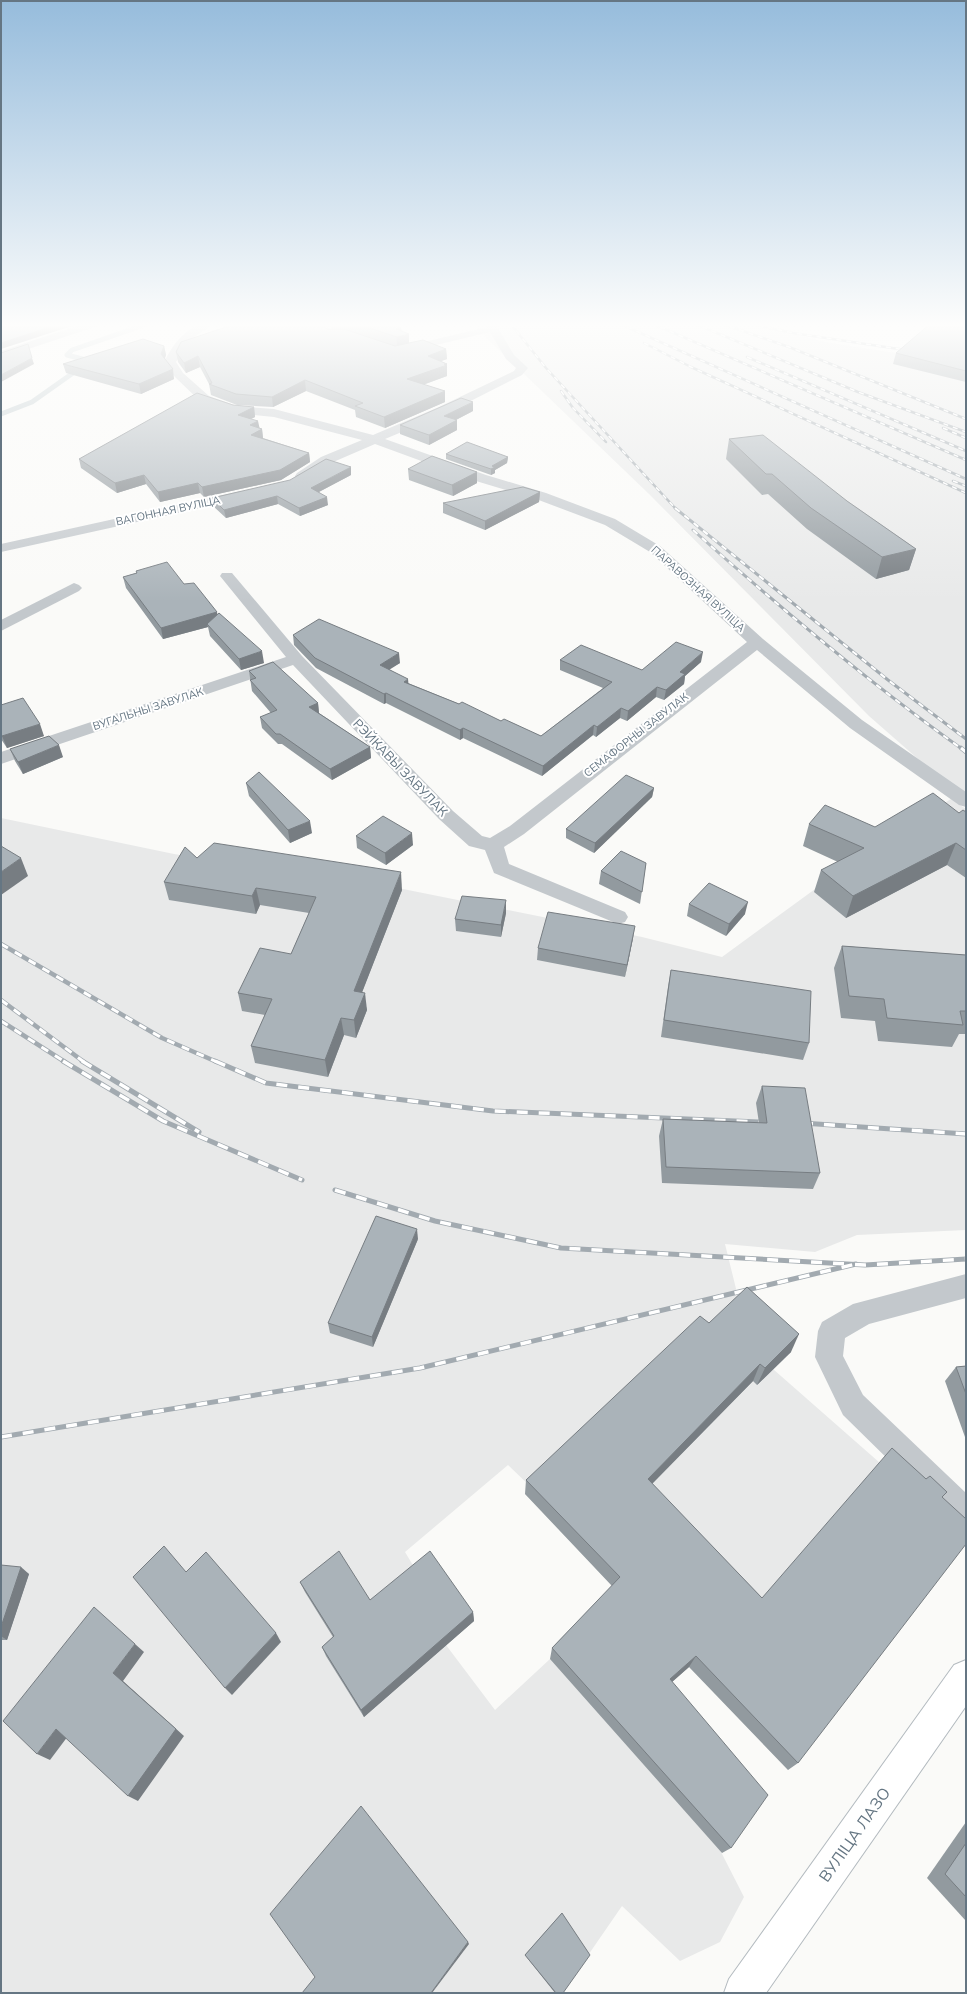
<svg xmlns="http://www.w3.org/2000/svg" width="967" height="1994" viewBox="0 0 967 1994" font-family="'Nunito Sans',sans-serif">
  <rect width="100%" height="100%" fill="#fafaf8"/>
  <!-- built -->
  <g fill="#e8e9e9">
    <path d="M471 323H751L825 342 966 364V801L869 716 649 494Z"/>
    <path d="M951 799 966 809V1230L857 1235 815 1252 725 1244 740 1305 791 1352 773 1369 880 1463 963 1542 788 1770 525 1494 532 1488 508 1465 405 1552 417 1572 431 1561 474 1621 446 1645 495 1710 550 1659 597 1609 744 1897 720 1942 680 1961 622 1906 562 1993H1V818L174 854 403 889 642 937 722 957 885 838Z"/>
  </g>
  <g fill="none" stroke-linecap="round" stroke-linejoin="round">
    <!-- stream -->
    <path stroke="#bbc7cb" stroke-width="5" d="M1 414 32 402 90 361 67 355 72 350 150 323"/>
    <!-- secondary casing -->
    <g stroke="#b3babf" stroke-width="2">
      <path id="secondary" d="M966 1660V1706L766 1993H724L729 1979 954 1665Z"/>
    </g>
    <!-- minor -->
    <g fill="#c3c8cc" fill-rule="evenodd">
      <path d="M86 323H102L101 325 1 358V351Z"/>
      <path d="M202 323H216L189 340 176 362 183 373 209 396 237 406 274 409 373 435 439 407 514 371 516 368 506 359 490 332 403 353 397 350 399 348 487 327 485 323H495L514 355 528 368 522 375 447 413 385 439 486 475 546 493 615 519 660 546 763 639 862 720 966 792V807L959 805 850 728 757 650 524 834 504 847 509 864 625 912 628 917 625 922 618 924 494 873 485 850 469 846 439 819 293 665 1 764V752L286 657 220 576 222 573H232L302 656 453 811 482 836 490 838 510 826 747 642 650 552 605 525 536 499 476 481 375 444 331 463 307 479H297L295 476 297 473 321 457 362 440 274 417 235 413 201 402 175 377 164 362C173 344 183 331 202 323Z"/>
      <path d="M318 323H331L329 331C337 334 348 330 353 336 347 344 324 339 318 332L320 326Z"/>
      <path d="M241 491 246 492 248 495 246 498 1 552V544Z"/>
      <path d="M74 583 79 585 82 588 79 591 1 631V620Z"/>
      <path d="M966 1274V1298L869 1324 845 1338 843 1356 863 1395 966 1493V1529L955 1525 843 1415 815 1357 818 1331 822 1322 853 1304Z"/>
    </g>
    <!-- secondary -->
    <use href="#secondary" fill="#fff" fill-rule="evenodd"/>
    <!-- rail-far3 casing -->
    <g stroke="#a2aab0" stroke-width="2.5">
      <g id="rail-far3">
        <path d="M510 323 546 368 676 509"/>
        <path d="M618 323 966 479"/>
        <path d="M651 323 966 460"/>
        <path d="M693 323 858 392 966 432"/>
        <path d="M720 323 789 347 966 419"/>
        <path d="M748 323 793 333 912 351"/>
        <path d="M644 343 691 367 966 493"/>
        <path d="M747 357 966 451"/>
        <path d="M561 391 573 408 606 442"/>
        <path d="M943 428 966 438"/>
        <path d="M953 481 966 486"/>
      </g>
    </g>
    <!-- rail-far2 casing -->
    <g stroke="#a2aab0" stroke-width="3">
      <g id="rail-far2">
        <path d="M675 508 888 680 966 739"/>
        <path d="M693 530C779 607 868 682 962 749"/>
      </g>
    </g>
    <!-- rail-far1 casing -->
    <g stroke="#a2aab0" stroke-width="4.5">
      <g id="rail-far1">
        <path d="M961 748 966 752"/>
        <path d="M1 944 162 1038 217 1062"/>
        <path d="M1 1000 84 1062"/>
        <path d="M1 1021 65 1062"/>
      </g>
    </g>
    <!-- rail casing -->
    <g stroke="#a2aab0" stroke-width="5">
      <g id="rail">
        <path d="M63 1061 163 1121 302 1180"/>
        <path d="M82 1061 199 1132"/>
        <path d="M215 1061 266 1083 493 1111 759 1122"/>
        <path d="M802 1123 966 1134"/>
        <path d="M335 1190 435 1221 561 1248 865 1265 966 1259"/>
        <path d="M1 1437 420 1368 856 1264"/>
      </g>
    </g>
    <!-- rail-far3 -->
    <use href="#rail-far3" stroke="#fff" stroke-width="1.5" stroke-dasharray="5" stroke-linecap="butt"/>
    <!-- rail-far2 -->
    <use href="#rail-far2" stroke="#fff" stroke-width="2" stroke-dasharray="6" stroke-linecap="butt"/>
    <!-- rail-far1 -->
    <use href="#rail-far1" stroke="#fff" stroke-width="3" stroke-dasharray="8" stroke-linecap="butt"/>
    <!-- rail -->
    <use href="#rail" stroke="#fff" stroke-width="3.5" stroke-dasharray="11" stroke-linecap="butt"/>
  </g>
  <!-- wall -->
  <g fill="#929a9f">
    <path d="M225 323H318V324L327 329H331L330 323H386L401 328 402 331 409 343 446 349 447 359 441 361 447 364V376L423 385 445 402 385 428 356 417 355 410 306 391 273 407 237 405 211 395 209 384 200 367 186 373 178 362 176 352 226 328Z"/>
    <path d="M966 323V382L893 364 896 353Z"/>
    <path d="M164 346 166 355 165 358 174 379 141 394 66 373 63 364Z"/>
    <path d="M233 405 254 407 255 417 251 419 260 429H262L263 438 309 453 310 462 281 480 204 497 200 493 160 502 146 484 117 493 81 468 79 459Z"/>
    <path d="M473 411 456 420H457V430L429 445 400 434V425Z"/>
    <path d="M729 439 847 501 916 549 909 570 876 579 807 529 768 494 762 495 726 459Z"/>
    <path d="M446 454 508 457 507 463 495 470V473L491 475 446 459Z"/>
    <path d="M408 469 477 483 453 496 409 480Z"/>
    <path d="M351 475 319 492 328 505 300 516 278 504 226 518 213 506 212 498Z"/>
    <path d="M540 492 539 502 485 530 443 513V503Z"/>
    <path d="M136 571 184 584 217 614 264 663 241 670 210 636 208 627 163 639 126 588 123 577 136 573Z"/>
    <path d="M293 635 400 663 389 669 408 683 501 721 541 736 603 688 560 670V660L642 670 701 662 685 676 684 684 664 700 656 697 627 721 620 718 596 737 593 735 542 776 463 738 460 740 386 703 384 704 316 668 294 645Z"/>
    <path d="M249 671 318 703 319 713 370 747 371 758 332 780 282 744H278L262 728 260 717 271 713 252 691Z"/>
    <path d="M1 705 44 736 7 748 1 739Z"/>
    <path d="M10 749 63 757 23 774 15 761Z"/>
    <path d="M246 783 312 833 290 843 249 796Z"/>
    <path d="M654 788 652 797 594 853 566 838V829Z"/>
    <path d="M966 812V878L947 865 846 918 814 892 821 870 838 862 803 846 809 824 875 827Z"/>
    <path d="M356 836 413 845 386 865 357 848Z"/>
    <path d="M197 858 402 890 362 992 367 1010 356 1038 344 1035 328 1077 255 1063 251 1046 265 1015 242 1011 238 993 291 954 309 913 260 905 256 914 169 900 164 882Z"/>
    <path d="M646 863 640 904 599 884 601 871Z"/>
    <path d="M689 904 745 914 726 936 687 916Z"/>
    <path d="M506 913 501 937 456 931 455 919Z"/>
    <path d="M633 938 625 977 537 960 538 948Z"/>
    <path d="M842 946 966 955V1034H959L952 1047 878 1041 875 1021 841 1018 834 968Z"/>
    <path d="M671 970 809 1043 803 1060 661 1037 668 987Z"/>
    <path d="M762 1086 820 1173 813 1189 662 1183 659 1136 663 1119 759 1123 756 1103Z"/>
    <path d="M418 1239 373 1347 330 1333 328 1323Z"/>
    <path d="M709 1323 791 1352 757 1385 753 1381 652 1484 762 1598 942 1497 798 1763 788 1770 689 1667 672 1682 731 1848 722 1853 550 1659 552 1648 612 1586 525 1494 526 1480Z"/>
    <path d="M966 1366V1437H965L945 1381 956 1367Z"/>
    <path d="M1 1565 29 1574 7 1640H1Z"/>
    <path d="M300 1582 370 1600 473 1612 474 1621 364 1717 326 1656 322 1647 333 1637 305 1592Z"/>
    <path d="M966 1822V1921L927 1878Z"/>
    <path d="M562 1913 563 1993H555L525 1955Z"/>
  </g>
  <!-- shaded-wall -->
  <g fill="#777d82">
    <path d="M62 323H81L1 349V343Z"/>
    <path d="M401 328 402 336 409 334V344L397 347 396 329Z"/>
    <path d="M164 346 166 355 163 363 161 354Z"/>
    <path d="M446 349 447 359 428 366V356Z"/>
    <path d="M198 356 200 367 186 373 184 363Z"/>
    <path d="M32 358 34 364 1 382V375Z"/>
    <path d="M447 364V376L408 390 407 379Z"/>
    <path d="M173 369 174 379 141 394 139 384Z"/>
    <path d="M305 380 306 391 273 407 272 397Z"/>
    <path d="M445 391V402L385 428 384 417Z"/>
    <path d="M473 402V411L444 426V416Z"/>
    <path d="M254 407 255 417 240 424 238 415Z"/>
    <path d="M457 420V430L429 445V435Z"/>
    <path d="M258 421 260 430 262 429 263 439 253 444 250 425Z"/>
    <path d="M309 453 310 462 281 480 204 497 202 487Z"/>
    <path d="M508 457 507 463 495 470V473L491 475V469L492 466Z"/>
    <path d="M351 467V475L311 496V488Z"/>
    <path d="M477 472V483L453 496 452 485Z"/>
    <path d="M144 475 146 484 117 493 115 483Z"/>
    <path d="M198 483 200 493 160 502 158 492Z"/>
    <path d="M540 492 539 502 485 530V521Z"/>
    <path d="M277 496 278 504 226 518 224 510Z"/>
    <path d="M327 497 328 505 300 516 299 508Z"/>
    <path d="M916 549 909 570 876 579 882 557Z"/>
    <path d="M217 612 219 624H207L208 627 163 639 161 628Z"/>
    <path d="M262 651 264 663 241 670 239 659Z"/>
    <path d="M703 652 701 662 685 676 684 684 664 700 666 690 680 672Z"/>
    <path d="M399 653 400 663 381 675 380 665Z"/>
    <path d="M408 679 409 689 404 682Z"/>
    <path d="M657 687 656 697 627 721 628 711Z"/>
    <path d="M386 693V703L384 704V694Z"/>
    <path d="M318 703 319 714 309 707Z"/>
    <path d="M621 708 620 718 596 737 597 727Z"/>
    <path d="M40 724 44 736 7 748 2 736Z"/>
    <path d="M594 725 593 735 542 776 543 766Z"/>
    <path d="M463 728V738L460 740V730Z"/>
    <path d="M59 745 63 757 23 774 18 762Z"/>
    <path d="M370 747 371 758 332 780 330 769Z"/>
    <path d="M654 788 652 797 594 853 595 843Z"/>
    <path d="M310 821 312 833 290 843 288 830Z"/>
    <path d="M412 833 413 845 386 865 385 853Z"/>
    <path d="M956 843 947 865 846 918 853 896Z"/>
    <path d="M21 858 28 876 1 895V872Z"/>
    <path d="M401 872 402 890 356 1008 354 991Z"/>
    <path d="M256 888 260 905 256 914 252 896Z"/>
    <path d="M506 900V913L501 937V925Z"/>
    <path d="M748 902 745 914 726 936 729 924Z"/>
    <path d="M635 926 633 938 625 977 627 965Z"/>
    <path d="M365 993 367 1010 356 1038 354 1020Z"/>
    <path d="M341 1018 344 1035 328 1077 325 1060Z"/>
    <path d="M417 1229 418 1239 373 1347 372 1337Z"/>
    <path d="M799 1334 791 1352 757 1385 765 1368Z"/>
    <path d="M760 1364 753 1381 643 1493 648 1479Z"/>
    <path d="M21 1567 29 1574 7 1640 1 1636V1627Z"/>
    <path d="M473 1612 474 1621 364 1717 361 1710Z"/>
    <path d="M276 1633 281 1642 232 1695 225 1688Z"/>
    <path d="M135 1644 144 1652 123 1681 184 1736 138 1801 128 1796 113 1673Z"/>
    <path d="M696 1656 689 1667 664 1689 670 1679Z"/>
    <path d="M56 1729 68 1736 50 1760 37 1754Z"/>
    <path d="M468 1942 469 1944 432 1993H431Z"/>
  </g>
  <!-- building -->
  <g fill="#aab3b9" stroke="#777d82">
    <path d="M1 323H62L1 343Z"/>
    <path d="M226 323H317L327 329 347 330 395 346 423 340 446 349 428 356 447 364H444L447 365 407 379 445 391 384 417 355 406 363 403 305 380 272 397 236 394 209 384 212 383 198 356 184 363 176 352 181 342 232 325Z"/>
    <path d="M354 323H386L401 328 396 329 409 334 397 337Z"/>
    <path d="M931 323H966V371L896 353Z"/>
    <path d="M143 339 164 346 161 354 173 369 139 384 63 364Z"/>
    <path d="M28 344 32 358 1 375V353Z"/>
    <path d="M197 393 233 405 254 407 238 415 258 421 250 425 262 429 251 435 309 453 280 470 202 487 198 483 158 492 144 475 115 483 79 459Z"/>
    <path d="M461 398 473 402 444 416 457 420 429 435 400 425Z"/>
    <path d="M763 435 847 501 916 549 882 557 811 508 772 474H766L729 439Z"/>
    <path d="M467 442 508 457 492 466 495 467 491 469 446 454Z"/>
    <path d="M432 456 477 472 452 485 408 469Z"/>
    <path d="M326 459 351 467 311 488 327 497 299 508 277 496 224 510 212 498 290 480Z"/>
    <path d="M523 487 540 492 485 521 443 503Z"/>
    <path d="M167 562 184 584 194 583 217 612 161 628 123 577 137 573 136 571Z"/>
    <path d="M219 613 262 651 239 659 207 624Z"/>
    <path d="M319 619 399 653 380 665 408 679 404 682 459 704 462 702 501 721 504 719 541 736 612 682 560 660 581 645 642 670 676 642 703 652 680 672 685 674 666 690 657 687 628 711 621 708 597 727 594 725 543 766 463 728 460 730 386 693 384 694 315 658 293 635Z"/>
    <path d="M273 662 318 703 309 707 370 747 330 769 280 734H276L260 717 277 710 250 680 256 678 249 671Z"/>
    <path d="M23 698 40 724 2 736 1 734V705Z"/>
    <path d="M49 736 59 745 18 762 10 749Z"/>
    <path d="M259 772 310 821 288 830 246 783Z"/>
    <path d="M626 775 654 788 595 843 566 829Z"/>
    <path d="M933 793 959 813 963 810 966 812V850L956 843 853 896 821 870 864 848 809 824 825 805 875 827Z"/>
    <path d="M383 816 412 833 385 853 356 836Z"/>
    <path d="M214 843 401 872 354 991 365 993 354 1020 341 1018 325 1060 251 1046 272 999 238 993 260 948 291 954 316 897 256 888 252 896 164 882 185 847 197 858Z"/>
    <path d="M1 846 21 858 1 872Z"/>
    <path d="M621 851 646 863 642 892 601 871Z"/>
    <path d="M709 883 748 902 729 924 689 904Z"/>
    <path d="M462 896 506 900 501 925 455 919Z"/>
    <path d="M548 912 635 926 627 965 538 948Z"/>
    <path d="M842 946 966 955V1011H960L963 1025 887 1018 884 999 849 996Z"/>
    <path d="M671 970 811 991 809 1043 664 1020Z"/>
    <path d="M762 1086 805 1088 820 1173 666 1167 663 1119 767 1123Z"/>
    <path d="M376 1216 417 1229 372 1337 328 1323Z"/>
    <path d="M747 1287 799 1334 765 1368 760 1364 648 1479 762 1598 892 1448 926 1479 930 1476 947 1492 942 1497 966 1519V1544L798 1763 696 1656 670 1679 768 1795 731 1848 552 1648 620 1577 526 1480 700 1316 709 1323Z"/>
    <path d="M966 1366V1394L956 1367Z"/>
    <path d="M164 1546 186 1572 206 1552 276 1633 225 1688 133 1577Z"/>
    <path d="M339 1551 370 1600 430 1551 473 1612 361 1710 322 1647 334 1636 300 1582Z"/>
    <path d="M1 1565 21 1567 1 1627Z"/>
    <path d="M94 1607 135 1644 113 1673 176 1729 128 1796 56 1729 37 1754 3 1721Z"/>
    <path d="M361 1806 468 1942 431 1993H302L315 1977 270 1914Z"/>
    <path d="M966 1843V1897L945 1874Z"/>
    <path d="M562 1913 590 1955 563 1993H556L525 1955Z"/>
  </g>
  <!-- sky -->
  <linearGradient id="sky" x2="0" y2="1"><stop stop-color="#96bcdc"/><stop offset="0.54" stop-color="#fdfdfc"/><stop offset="1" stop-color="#fdfdfc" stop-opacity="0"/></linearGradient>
  <rect width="967" height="602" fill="url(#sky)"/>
  <g text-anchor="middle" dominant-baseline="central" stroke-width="4" stroke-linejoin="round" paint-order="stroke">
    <!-- far-street labels -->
    <g font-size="11" fill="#657683" stroke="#fff">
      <text transform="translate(168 511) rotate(-12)">ВАГОННАЯ ВУЛІЦА</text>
      <text transform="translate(698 589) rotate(42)">ПАРАВОЗНАЯ ВУЛІЦА</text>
      <text transform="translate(148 709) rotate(-18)">ВУГАЛЬНЫ ЗАВУЛАК</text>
      <text transform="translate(636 735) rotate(-38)">СЕМАФОРНЫ ЗАВУЛАК</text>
    </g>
    <!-- street labels -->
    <g font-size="13" fill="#657683" stroke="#fff">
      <text transform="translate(400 768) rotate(46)">РЭЙКАВЫ ЗАВУЛАК</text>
    </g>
    <!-- near-street labels -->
    <g font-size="16" fill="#657683" stroke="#fff">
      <text transform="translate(855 1835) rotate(-55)">ВУЛІЦА ЛАЗО</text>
    </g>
  </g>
  <!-- border -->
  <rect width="967" height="1994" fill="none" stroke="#657683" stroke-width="4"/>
</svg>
